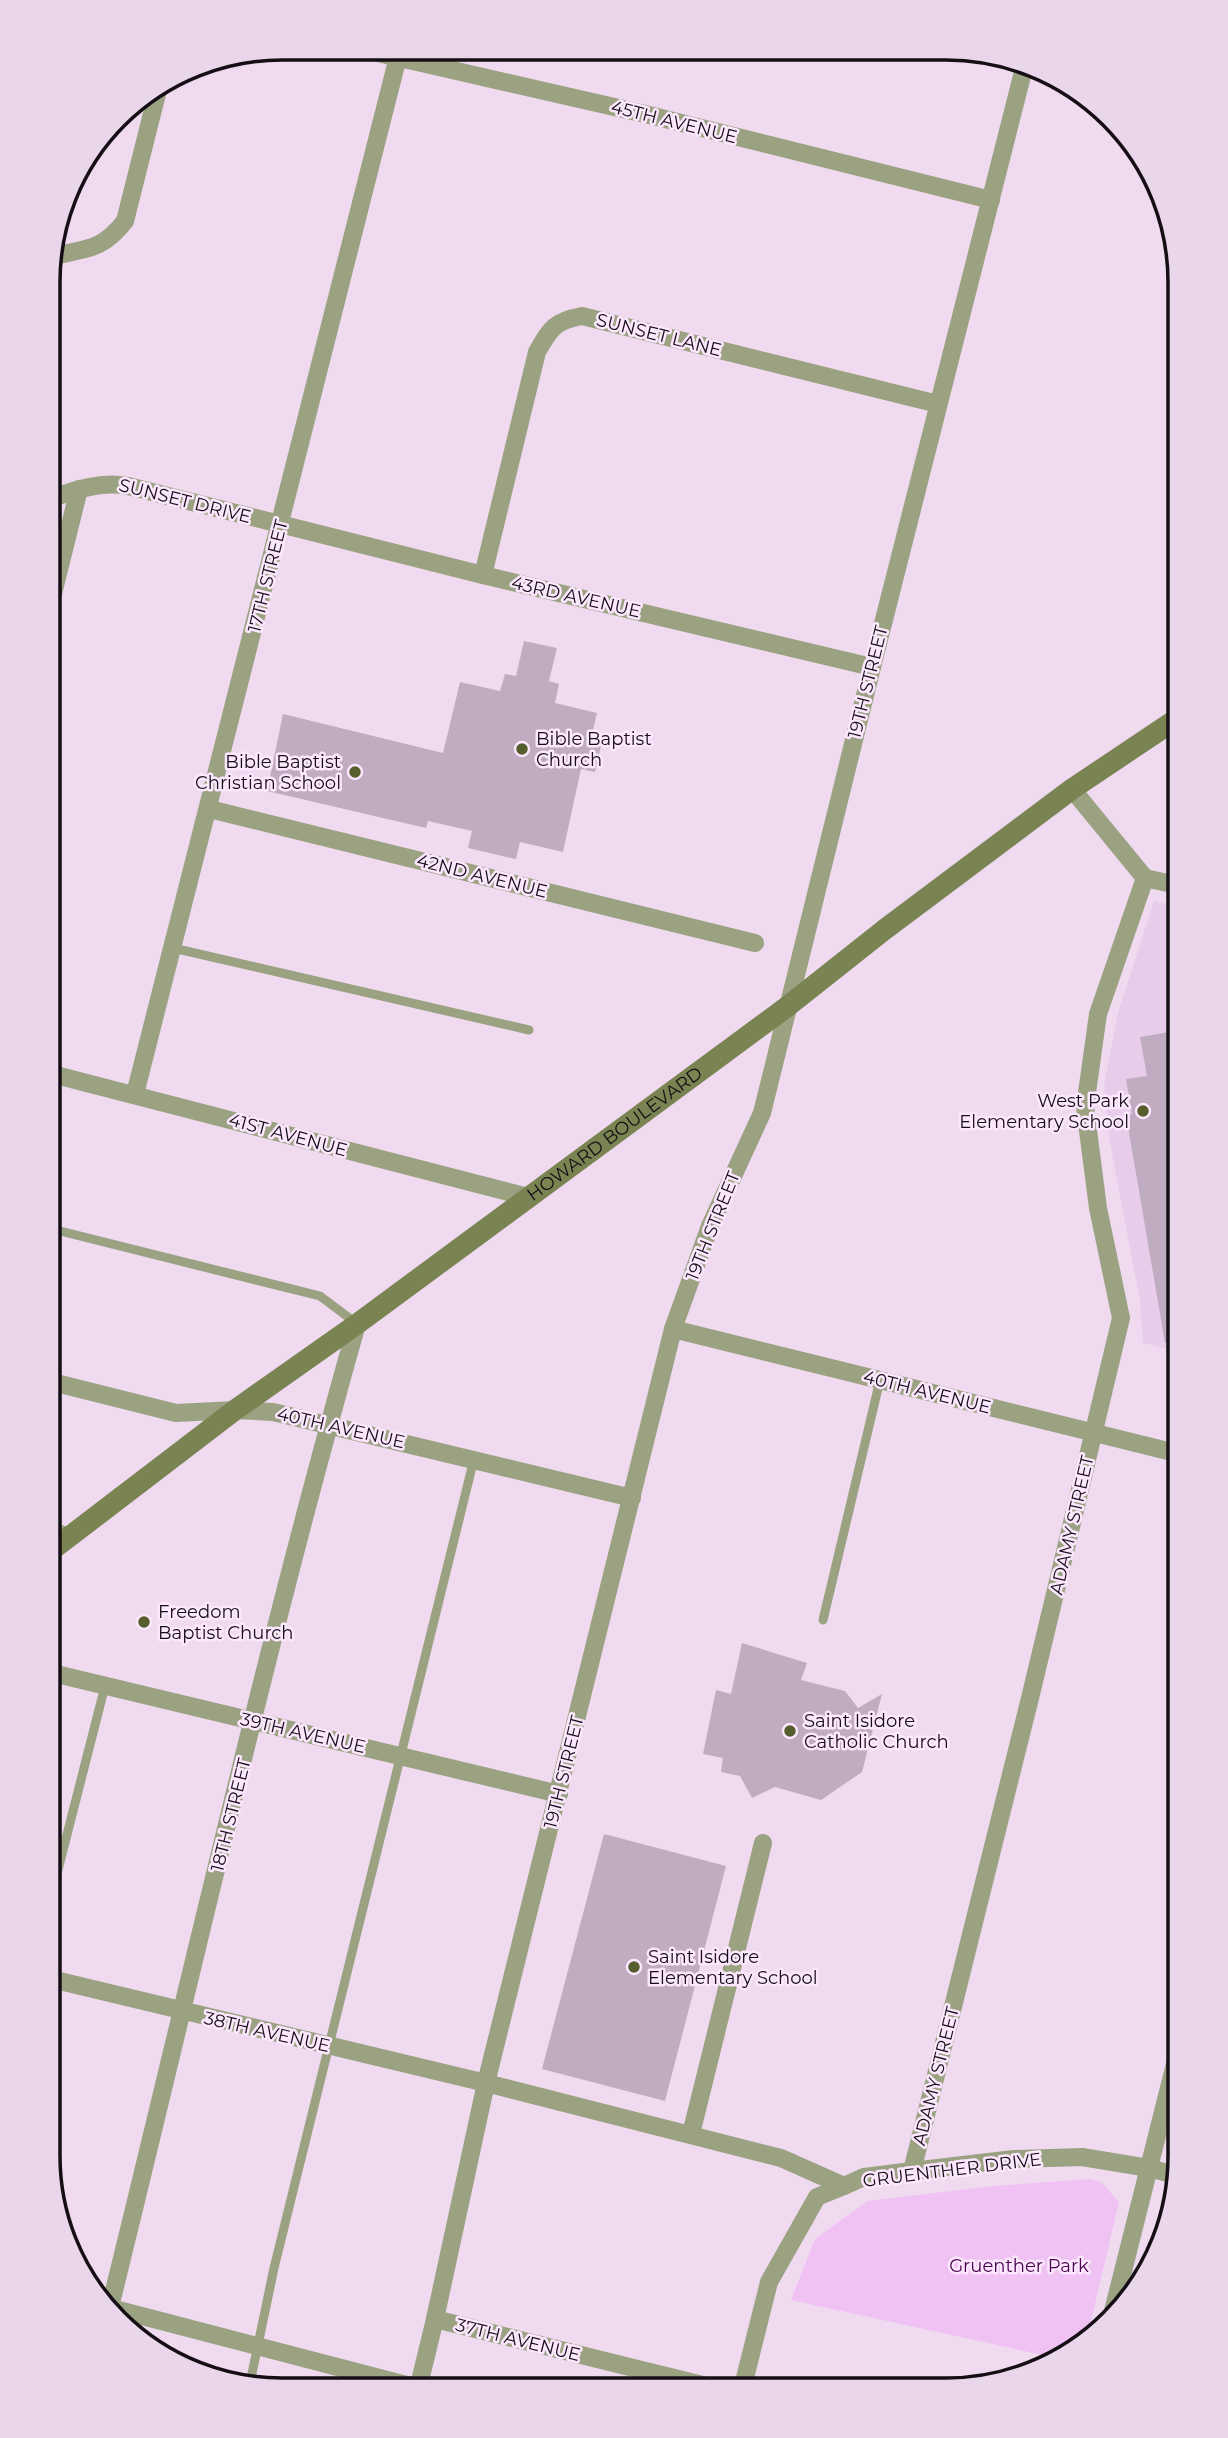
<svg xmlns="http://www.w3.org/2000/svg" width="1228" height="2438" viewBox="0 0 1228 2438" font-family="Montserrat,sans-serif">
  <rect width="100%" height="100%" fill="#efdaf0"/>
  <!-- built -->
  <path fill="#e8cdea" d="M1154 901 1181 908 1180 1352 1143 1343 1140 1301 1109 1137 1104 1086 1118 1013Z"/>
  <!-- green -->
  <path fill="#f0c2f3" d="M1091 2179 1101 2182 1119 2202 1086 2342 1077 2351 1061 2359 791 2300 815 2239 868 2201 993 2186Z"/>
  <!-- building -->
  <g fill="#c0acc1">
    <path d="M524 641 557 648 549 681 559 684 555 703 597 713 590 743 601 746 595 772 581 769 563 852 520 842 516 859 468 848 472 831 428 821 426 828 267 791 283 714 443 753 460 682 500 691 505 674 516 676Z"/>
    <path d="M1181 1030 1180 1340 1165 1343 1126 1115 1132 1114 1126 1079 1147 1076 1140 1037Z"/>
    <path d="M742 1643 807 1663 801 1680 845 1691 858 1708 882 1694 862 1772 821 1800 775 1787 752 1798 740 1776 721 1772 723 1758 703 1754 716 1690 731 1694Z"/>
    <path d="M604 1834 726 1866 665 2101 542 2069Z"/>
  </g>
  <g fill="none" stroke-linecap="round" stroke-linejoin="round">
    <!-- service -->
    <g stroke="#9ba282" stroke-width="9">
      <path d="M173 948 529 1030"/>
      <path d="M48 1228 320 1296 356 1323"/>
      <path d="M48 1524 72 1534"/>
      <path d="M823 1620 880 1380"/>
      <path d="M48 1909 105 1686"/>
      <path d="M249 2388 274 2268 474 1459"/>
    </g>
    <!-- minor -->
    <g stroke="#9ba282" stroke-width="18">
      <path d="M356 48 645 114 991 200"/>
      <path d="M49 257C85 248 101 252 125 221L159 86"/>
      <path d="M49 499C75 490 100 481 128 486L483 575 872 667"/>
      <path d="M483 575 537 352C550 329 554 321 582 316L938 404"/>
      <path d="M49 610 79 489"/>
      <path d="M1072 789 1145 878 1181 886"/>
      <path d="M209 809 755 943"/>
      <path d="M48 1073 528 1197"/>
      <path d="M135 1094 398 57"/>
      <path d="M673 1329 1180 1454"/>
      <path d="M48 1381 176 1413 235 1410 273 1412 632 1498"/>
      <path d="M48 1672 559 1794"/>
      <path d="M47 1978 486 2083 781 2158 844 2186 864 2177 912 2171 1014 2159 1082 2157 1149 2168 1179 2176"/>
      <path d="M691 2134 763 1843"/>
      <path d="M912 2171 1031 1694 1121 1318 1098 1208 1085 1107 1098 1014 1145 878"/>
      <path d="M110 2307C191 1979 265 1649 357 1324"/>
      <path d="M111 2308 418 2388"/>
      <path d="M435 2319 723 2390"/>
      <path d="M1111 2319 1180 2044"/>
      <path d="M418 2389 435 2319 486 2083 673 1329 710 1226 762 1113 872 667 1024 68"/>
      <path d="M742 2390 769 2282 817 2197 844 2186"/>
    </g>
    <!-- secondary -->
    <path stroke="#7a8352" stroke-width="21" id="s1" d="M48 1553 235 1410 357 1324 788 1006 884 930 1072 789 1181 716"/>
  </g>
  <!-- markers -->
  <g fill="#555e2c" stroke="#fce7fe" stroke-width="2.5">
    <circle cx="522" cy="749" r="7"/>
    <circle cx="355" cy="772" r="7"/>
    <circle cx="1143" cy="1111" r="7"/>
    <circle cx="144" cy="1622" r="7"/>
    <circle cx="790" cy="1731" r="7"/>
    <circle cx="634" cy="1967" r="7"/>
  </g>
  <g text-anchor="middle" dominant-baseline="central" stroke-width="5" stroke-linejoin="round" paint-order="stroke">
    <!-- street labels -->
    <g font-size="18" fill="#150e15" stroke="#fce7fe">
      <text transform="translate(674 122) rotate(14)">45TH AVENUE</text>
      <text transform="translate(659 335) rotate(14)">SUNSET LANE</text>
      <text transform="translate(185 501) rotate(14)">SUNSET DRIVE</text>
      <text transform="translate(268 576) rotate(-76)">17TH STREET</text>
      <text transform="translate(576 597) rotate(13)">43RD AVENUE</text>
      <text transform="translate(868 682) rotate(-76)">19TH STREET</text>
      <text transform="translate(482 876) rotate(14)">42ND AVENUE</text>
      <text stroke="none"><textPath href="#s1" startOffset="705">HOWARD BOULEVARD</textPath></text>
      <text transform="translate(288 1135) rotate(15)">41ST AVENUE</text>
      <text transform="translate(713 1226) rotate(-68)">19TH STREET</text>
      <text transform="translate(927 1392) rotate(14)">40TH AVENUE</text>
      <text transform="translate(341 1428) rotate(13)">40TH AVENUE</text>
      <text transform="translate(1072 1525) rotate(-77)">ADAMY STREET</text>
      <text transform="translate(303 1733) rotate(13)">39TH AVENUE</text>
      <text transform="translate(564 1772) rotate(-76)">19TH STREET</text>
      <text transform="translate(231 1815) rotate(-76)">18TH STREET</text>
      <text transform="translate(267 2032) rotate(13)">38TH AVENUE</text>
      <text transform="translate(936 2076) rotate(-76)">ADAMY STREET</text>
      <text transform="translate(952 2170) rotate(-7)">GRUENTHER DRIVE</text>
      <text transform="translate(518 2340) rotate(14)">37TH AVENUE</text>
    </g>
    <!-- poi labels -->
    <g font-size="18" fill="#150e15" stroke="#fce7fe" text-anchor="start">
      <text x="536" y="739">Bible Baptist<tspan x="536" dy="21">Church</tspan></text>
      <text x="341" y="762" text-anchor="end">Bible Baptist<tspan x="341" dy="21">Christian School</tspan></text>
      <text x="1129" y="1101" text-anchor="end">West Park<tspan x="1129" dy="21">Elementary School</tspan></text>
      <text x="158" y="1612">Freedom<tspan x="158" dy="21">Baptist Church</tspan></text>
      <text x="804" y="1721">Saint Isidore<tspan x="804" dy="21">Catholic Church</tspan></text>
      <text x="648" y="1957">Saint Isidore<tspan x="648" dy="21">Elementary School</tspan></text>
    </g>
    <!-- park labels -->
    <g font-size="18" fill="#49034f" stroke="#fce7fe">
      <text x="1019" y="2266">Gruenther Park</text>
    </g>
  </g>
  <!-- crop -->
  <path d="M0 0H1228V2438H0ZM282 60H946A222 222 0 0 1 1168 282V2156A222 222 0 0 1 946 2378H282A222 222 0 0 1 60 2156V282A222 222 0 0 1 282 60Z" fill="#ead6eb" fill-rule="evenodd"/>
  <path fill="none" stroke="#150e15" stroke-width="3.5" d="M282 60H946A222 222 0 0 1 1168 282V2156A222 222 0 0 1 946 2378H282A222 222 0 0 1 60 2156V282A222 222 0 0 1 282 60Z"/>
</svg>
